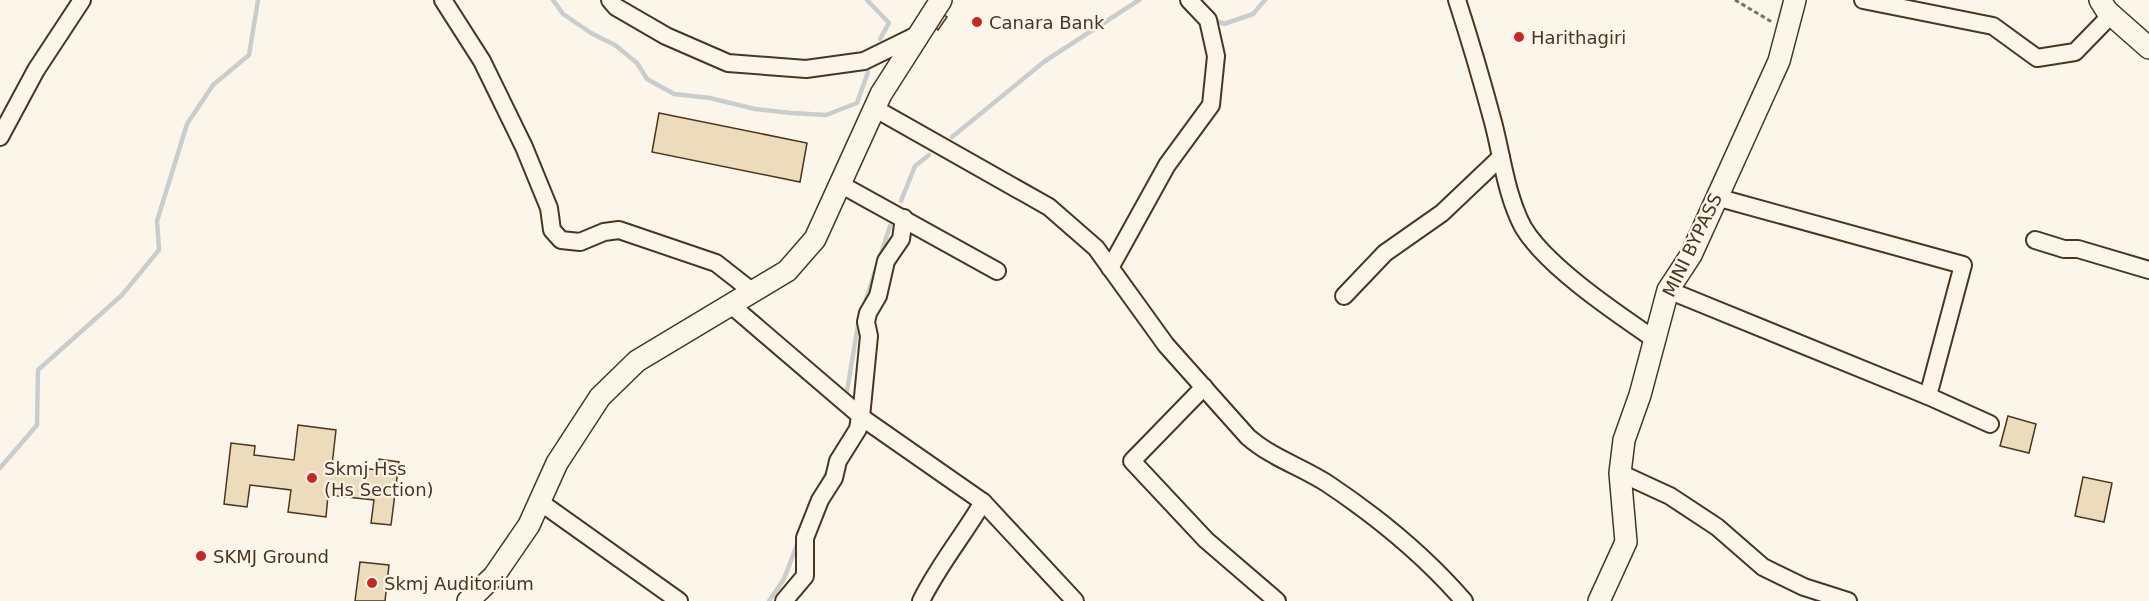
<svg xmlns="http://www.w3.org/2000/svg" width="2149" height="601" viewBox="0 0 2149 601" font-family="'DejaVu Sans',sans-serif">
  <rect width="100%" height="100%" fill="#fbf6e9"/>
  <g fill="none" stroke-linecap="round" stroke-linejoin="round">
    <!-- stream -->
    <g stroke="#c9cecd" stroke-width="4.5">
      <path d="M553 0 563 14 591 33 615 45 637 63 647 79 674 94 710 98 755 109 791 113 826 115 857 103 868 72"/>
      <path d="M867 0 889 23 880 39"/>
      <path d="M1213 19 1224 24 1253 14 1265 0"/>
      <path d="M952 137 1045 61 1139 0"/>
      <path d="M901 201 915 166 929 155"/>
      <path d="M880 257 890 226"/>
      <path d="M864 306 877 265"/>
      <path d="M846 397 859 319"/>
      <path d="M0 468 37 425 38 370 122 295 159 250 157 221 187 124 213 85 249 55 258 0"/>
      <path d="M821 484 830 467"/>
      <path d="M769 601 784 579 798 542"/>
    </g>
  </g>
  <!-- building -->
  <g fill="#ecdcbc" stroke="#4a3520" stroke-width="1.5">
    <path d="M943 14 947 17 938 30 934 26Z"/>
    <path d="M659 113 807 143 800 182 652 152Z"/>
    <path d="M2008 416 2036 424 2029 453 2000 446Z"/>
    <path d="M298 425 336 430 332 465 378 470 379 459 399 462 391 525 371 523 374 500 328 495 326 517 288 512 291 490 250 485 247 507 224 504 231 443 255 446 254 455 294 460Z"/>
    <path d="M2083 477 2112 483 2104 522 2075 516Z"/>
    <path d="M360 562 389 565 385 601H355Z"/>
  </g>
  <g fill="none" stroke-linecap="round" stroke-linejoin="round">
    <!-- minor casing -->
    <g stroke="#4a3520" stroke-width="20">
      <g id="minor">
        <path d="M443 0 482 61 524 147 549 208 552 230 561 240 580 242 604 232 619 230 716 263 753 292"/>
        <path d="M610 0 616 7 666 36 728 63 806 69 864 61 915 36"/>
        <path d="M1457 0C1470 40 1482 81 1493 122 1502 156 1506 195 1523 227 1546 266 1616 313 1654 339"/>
        <path d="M1863 0 1993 26 2037 58 2075 52 2111 15"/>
        <path d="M874 108 1049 207 1096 248 1166 345 1248 437C1272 458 1302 467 1328 484 1379 518 1424 555 1464 601"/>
        <path d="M0 137 36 70 82 0"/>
        <path d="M840 184 997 271"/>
        <path d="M1716 197 1963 265 1928 396 1990 424"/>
        <path d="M2035 240 2064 249H2078L2149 270"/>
        <path d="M1110 268 1167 165 1211 105 1216 56 1208 20 1189 0"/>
        <path d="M1668 290 1928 396"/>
        <path d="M1344 296 1385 253 1442 213 1501 157"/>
        <path d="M731 305 864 419 983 502 1075 601"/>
        <path d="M1204 387 1132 461 1206 540 1277 601"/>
        <path d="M861 417 869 336 866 322 868 313 878 296 886 261 901 239 904 218"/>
        <path d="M1620 473 1670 496 1717 527 1763 567 1804 587 1848 601"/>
        <path d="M540 502 679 601"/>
        <path d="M784 601 805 576V538L820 500 834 478 838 461 858 429 860 416"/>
        <path d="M921 601C938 566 963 536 983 502"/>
      </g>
    </g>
    <!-- major casing -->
    <g stroke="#4a3520" stroke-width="24">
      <g id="major">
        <path d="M2100 0 2107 11 2149 48"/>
        <path d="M468 601 494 576 529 525 557 463 600 397 637 361 787 271 815 239 881 94 941 0"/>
        <path d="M1599 601 1626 542 1620 473 1624 440 1640 395 1668 290 1691 255 1779 61 1795 0"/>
      </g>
    </g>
    <!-- path -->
    <path stroke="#7f6f5c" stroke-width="3" stroke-dasharray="4.5 3" stroke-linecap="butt" d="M1735 0 1772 22"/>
    <!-- minor -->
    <use href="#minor" stroke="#fbf6e9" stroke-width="16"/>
    <!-- major -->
    <use href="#major" stroke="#fbf6e9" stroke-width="21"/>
  </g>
  <!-- markers -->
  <g fill="#c62828" stroke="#fbf6e9" stroke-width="2">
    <circle cx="977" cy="22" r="6"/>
    <circle cx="1519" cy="37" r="6"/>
    <circle cx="312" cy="478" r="6"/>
    <circle cx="201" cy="556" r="6"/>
    <circle cx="372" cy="583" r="6"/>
  </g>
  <g text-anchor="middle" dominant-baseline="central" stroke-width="4.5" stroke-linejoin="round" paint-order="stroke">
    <!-- poi labels -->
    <g font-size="18" fill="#4a3520" stroke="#fbf6e9" text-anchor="start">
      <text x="989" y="22">Canara Bank</text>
      <text x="1531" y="37">Harithagiri</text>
      <text x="324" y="468">Skmj Hss<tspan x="324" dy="21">(Hs Section)</tspan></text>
      <text x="213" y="556">SKMJ Ground</text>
      <text x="384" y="583">Skmj Auditorium</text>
    </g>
    <!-- street labels -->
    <g font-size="18" fill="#4a3520" stroke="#fbf6e9">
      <text transform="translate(1692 245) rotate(-64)">MINI BYPASS</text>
    </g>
  </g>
</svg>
